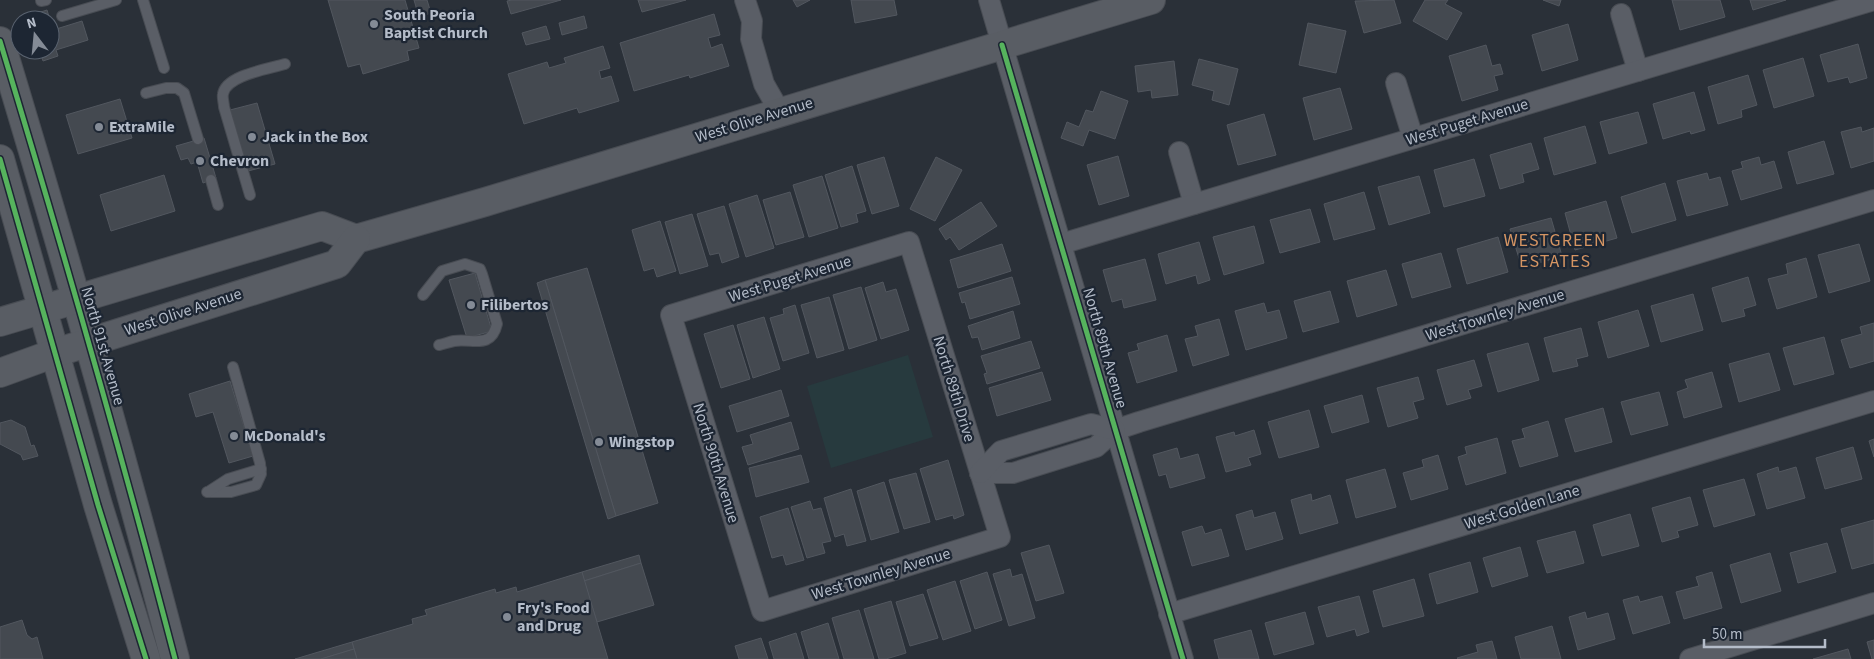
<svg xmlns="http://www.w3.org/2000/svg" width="1874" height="659" viewBox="0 0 1874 659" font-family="'Source Sans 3',sans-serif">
  <rect width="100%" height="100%" fill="#2a3038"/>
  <!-- green -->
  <path fill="#273a3e" d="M908 355 933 437 831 468 807 386Z"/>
  <!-- building -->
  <g fill="#444950" stroke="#52575f">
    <path d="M328 0H405L419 48 407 51 409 60 363 74 360 64 348 67Z"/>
    <path d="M414 0H427L431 13 419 17Z"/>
    <path d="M512 0H561L511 14 507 1Z"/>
    <path d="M638 0H686L642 12Z"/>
    <path d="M793 0H810L797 7Z"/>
    <path d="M851 0H894L897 15 855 23Z"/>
    <path d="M1394 0 1401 23 1364 33 1355 1Z"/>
    <path d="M1425 0H1448L1445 4 1462 13 1447 40 1413 21Z"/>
    <path d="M1543 0H1561L1559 6Z"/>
    <path d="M1672 0H1720L1725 17 1680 30Z"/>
    <path d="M1750 0H1786L1753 10Z"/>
    <path d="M47 10 53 30 82 21 88 40 56 50 58 56 43 61 39 50H50V20H32L31 15Z"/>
    <path d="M714 14 720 35 708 38 711 48 722 44 729 66 690 78 689 75 634 91 620 43Z"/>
    <path d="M584 16 587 28 562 35 559 23Z"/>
    <path d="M1308 23 1346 31 1336 73 1299 65Z"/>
    <path d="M1568 24 1578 60 1542 71 1532 35Z"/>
    <path d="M546 26 550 39 526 45 522 33Z"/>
    <path d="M1858 44 1867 78 1850 83 1848 77 1828 82 1820 55Z"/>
    <path d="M1486 45 1492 66 1500 64 1503 74 1494 76 1498 90 1462 101 1449 56Z"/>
    <path d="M603 46 610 68 599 71 601 79 611 76 619 101 579 113 577 108 524 124 508 74 547 62 549 68 566 63 564 58Z"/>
    <path d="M1803 58 1814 96 1774 108 1763 70Z"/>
    <path d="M1199 59 1238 69 1229 105 1212 100 1214 91 1192 85Z"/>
    <path d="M1174 61 1178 95 1152 98 1151 90 1138 92 1135 66Z"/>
    <path d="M1748 75 1757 105 1741 110 1742 117 1718 124 1708 87Z"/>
    <path d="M1340 88 1352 129 1314 140 1303 98Z"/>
    <path d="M1101 91 1128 101 1115 139 1089 130 1083 146 1061 138 1067 122 1079 127 1086 110 1093 112Z"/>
    <path d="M1694 92 1705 130 1691 134 1690 131 1663 139 1653 104Z"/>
    <path d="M120 99 132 138 78 154 66 115Z"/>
    <path d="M257 103 275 164 248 171 230 110Z"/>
    <path d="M1638 112 1647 143 1609 154 1600 122Z"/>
    <path d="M1264 114 1276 155 1238 165 1227 125Z"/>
    <path d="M1585 126 1596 163 1554 175 1544 138Z"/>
    <path d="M1861 127 1862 132 1874 128V161L1851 168 1841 132Z"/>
    <path d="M204 138 216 178 203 183 197 162 191 164 188 158 181 160 176 146Z"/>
    <path d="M1824 141 1834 174 1797 184 1788 152Z"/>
    <path d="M1531 143 1539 169 1522 174 1524 182 1500 189 1490 155Z"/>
    <path d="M1118 156 1129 196 1099 205 1087 165Z"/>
    <path d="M884 157 899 206 872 214 857 165Z"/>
    <path d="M936 157 962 170 935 221 910 209Z"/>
    <path d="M1759 157 1761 165 1774 161 1782 188 1741 200 1732 171 1743 168 1741 162Z"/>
    <path d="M1474 159 1485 196 1444 207 1434 170Z"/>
    <path d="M852 166 866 211 856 214 858 222 841 227 825 175Z"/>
    <path d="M1707 173 1709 180 1720 177 1728 205 1687 216 1677 181Z"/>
    <path d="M164 175 175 211 111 231 100 195Z"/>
    <path d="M822 176 838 228 809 237 793 185Z"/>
    <path d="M1419 176 1430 213 1389 225 1378 187Z"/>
    <path d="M1665 183 1676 220 1632 233 1621 197Z"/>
    <path d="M790 192 804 237 776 245 763 200Z"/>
    <path d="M1364 192 1375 229 1334 240 1324 204Z"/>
    <path d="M757 195 774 248 746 257 729 204Z"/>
    <path d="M1606 201 1617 238 1575 250 1565 213Z"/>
    <path d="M981 202 997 226 959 250 950 237 946 240 939 229Z"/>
    <path d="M724 206 739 257 722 263 719 253 710 255 697 214Z"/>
    <path d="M1310 209 1320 242 1280 253 1270 220Z"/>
    <path d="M692 214 708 266 680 274 665 222Z"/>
    <path d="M1551 218 1562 256 1522 268 1510 229Z"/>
    <path d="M660 221 676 271 657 277 654 268 644 271 632 230Z"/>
    <path d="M1254 226 1264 263 1224 275 1213 237Z"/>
    <path d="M1498 237 1508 272 1467 284 1457 249Z"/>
    <path d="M1199 242 1210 280 1198 284 1196 275 1166 284 1158 254Z"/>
    <path d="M1002 244 1011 271 958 288 950 260Z"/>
    <path d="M1859 244 1870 281 1829 293 1818 255Z"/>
    <path d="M1441 253 1451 287 1412 298 1402 264Z"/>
    <path d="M1806 258 1817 297 1777 309 1768 279 1788 274 1786 264Z"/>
    <path d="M1145 259 1156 300 1124 308 1122 299 1112 302 1103 270Z"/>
    <path d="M587 268 658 503 616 516 545 280Z"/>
    <path d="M1386 270 1397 305 1357 317 1347 281Z"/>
    <path d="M475 273 492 331 467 338 449 280Z"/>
    <path d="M1012 277 1020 304 970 319 965 302 962 303 959 293Z"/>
    <path d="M1748 277 1756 305 1743 309 1745 316 1722 322 1712 288Z"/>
    <path d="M545 280 616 516 608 519 537 283Z"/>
    <path d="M883 282 886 292 896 289 909 330 881 339 865 288Z"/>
    <path d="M861 287 877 340 849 349 833 295Z"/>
    <path d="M1330 291 1339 322 1303 332 1294 301Z"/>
    <path d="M1693 294 1703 330 1661 342 1651 306Z"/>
    <path d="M829 297 844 350 817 358 801 305Z"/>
    <path d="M1264 303 1267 313 1279 310 1287 338 1246 350 1235 311Z"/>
    <path d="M795 305 809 353 783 361 770 318 784 314 783 309Z"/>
    <path d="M1638 310 1649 346 1608 358 1598 322Z"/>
    <path d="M1013 311 1020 338 982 350 978 337 972 338 968 326Z"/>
    <path d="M764 317 780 369 753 378 737 325Z"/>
    <path d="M1219 319 1229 355 1193 366 1185 339 1198 336 1195 326Z"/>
    <path d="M1874 323V361L1850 368 1841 340 1862 334 1860 327Z"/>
    <path d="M733 325 750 379 721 388 704 334Z"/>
    <path d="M1581 328 1588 356 1576 359 1578 366 1553 372 1544 338Z"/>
    <path d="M1167 335 1177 371 1137 383 1128 353 1139 350 1137 344Z"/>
    <path d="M1824 337 1834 374 1794 385 1783 348Z"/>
    <path d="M1031 341 1040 368 987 384 984 374 987 373 981 356Z"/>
    <path d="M1528 343 1539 380 1498 392 1487 354Z"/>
    <path d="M1769 353 1780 390 1739 402 1729 364Z"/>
    <path d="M1474 360 1482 386 1468 390 1471 398 1447 405 1437 370Z"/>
    <path d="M1042 372 1051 400 997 416 989 388Z"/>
    <path d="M1712 372 1722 407 1684 418 1677 392 1688 388 1685 380Z"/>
    <path d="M1418 377 1424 399 1413 402 1418 418 1388 427 1377 388Z"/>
    <path d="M230 381 253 456 229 463 213 412 196 417 189 394Z"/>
    <path d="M781 390 789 416 737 432 729 406Z"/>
    <path d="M1659 392 1668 425 1631 435 1621 402Z"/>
    <path d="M1362 395 1369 422 1332 433 1324 406Z"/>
    <path d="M1603 408 1612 442 1575 452 1565 419Z"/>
    <path d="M1309 410 1319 447 1279 458 1268 422Z"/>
    <path d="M11 420 25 427 31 446 34 445 38 456 23 460 21 455 0 444V423Z"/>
    <path d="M1548 421 1558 456 1520 467 1512 441 1525 438 1522 429Z"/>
    <path d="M791 422 799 449 748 465 742 447 753 444 750 435Z"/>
    <path d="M1254 430 1261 454 1248 458 1251 465 1226 472 1216 437 1234 432 1235 436Z"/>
    <path d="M1497 438 1506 473 1466 485 1458 457 1467 454 1465 447Z"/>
    <path d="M1874 439V457L1869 441Z"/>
    <path d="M1853 447 1862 479 1825 489 1816 458Z"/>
    <path d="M1177 448 1180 459 1198 454 1205 478 1170 488 1166 474 1159 476 1153 455Z"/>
    <path d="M801 455 809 482 756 497 749 468Z"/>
    <path d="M1438 455 1448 489 1411 500 1403 473 1424 467 1422 460Z"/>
    <path d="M948 460 964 515 954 519 953 515 936 520 920 469Z"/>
    <path d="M1778 467 1779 472 1796 467 1805 498 1767 509 1757 474Z"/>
    <path d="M1385 469 1396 507 1356 518 1346 480Z"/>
    <path d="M916 473 930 522 904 529 889 480Z"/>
    <path d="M1744 479 1755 515 1714 527 1703 490Z"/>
    <path d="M884 482 899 532 871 540 857 491Z"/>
    <path d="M851 489 866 541 847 546 844 534 835 537 824 498Z"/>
    <path d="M1311 494 1312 501 1330 495 1338 523 1300 534 1291 500Z"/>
    <path d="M1690 497 1698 525 1677 531 1679 537 1662 542 1652 508Z"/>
    <path d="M810 501 813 510 821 508 831 541 822 543 825 553 807 558 791 507Z"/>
    <path d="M788 508 804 560 786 565 783 555 772 558 760 517Z"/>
    <path d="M1252 510 1254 518 1275 512 1283 539 1246 550 1236 515Z"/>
    <path d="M1630 514 1639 546 1602 556 1593 525Z"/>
    <path d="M1874 520V563L1852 569 1841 529Z"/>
    <path d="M1202 526 1205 534 1221 529 1229 556 1192 566 1182 532Z"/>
    <path d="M1575 531 1584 563 1547 573 1537 541Z"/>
    <path d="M1827 543 1836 572 1798 583 1790 553Z"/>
    <path d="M1049 545 1064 593 1036 601 1021 553Z"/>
    <path d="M1520 547 1528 576 1492 587 1483 558Z"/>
    <path d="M1770 553 1781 591 1741 603 1730 565Z"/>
    <path d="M639 555 641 563 584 581 582 572Z"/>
    <path d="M1470 562 1478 592 1437 604 1429 574Z"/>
    <path d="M641 563 654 605 597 622 584 581Z"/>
    <path d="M1010 569 1012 577 1022 574 1035 618 1009 626 993 574Z"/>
    <path d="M582 572 608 659H357L352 642 413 624 412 619 427 615 425 610 495 589 496 593 516 587 517 592Z"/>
    <path d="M987 572 1002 620 975 629 960 581Z"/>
    <path d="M1712 572 1722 608 1684 619 1676 592 1699 586 1696 577Z"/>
    <path d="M1414 579 1424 616 1383 627 1373 591Z"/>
    <path d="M955 581 971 631 943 640 927 590Z"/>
    <path d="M923 594 938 638 910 646 896 602Z"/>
    <path d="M1359 596 1369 632 1357 636 1355 629 1327 637 1318 607Z"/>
    <path d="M1638 596 1640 602 1662 596 1670 623 1633 634 1623 600Z"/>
    <path d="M891 601 906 653 886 659H879L864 609Z"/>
    <path d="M859 610 874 659H844L832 618Z"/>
    <path d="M1305 612 1314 644 1274 655 1265 623Z"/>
    <path d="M1585 612 1587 619 1608 613 1615 639 1578 650 1569 617Z"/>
    <path d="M22 620 27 635 32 639 37 637 43 659H0V627Z"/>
    <path d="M828 623 839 659H809L801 632Z"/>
    <path d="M1552 626 1561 659H1521L1515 637Z"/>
    <path d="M1251 630 1259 659H1219L1214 640Z"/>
    <path d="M796 633 804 659H774L769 642Z"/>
    <path d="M761 638 768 659H739L735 646Z"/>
    <path d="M1874 640V659H1872L1867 642Z"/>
    <path d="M1492 641 1497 659H1458L1457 658 1478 652 1476 645Z"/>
    <path d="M352 642 354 649 321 659H295Z"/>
    <path d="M354 649 357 659H321Z"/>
    <path d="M1848 649 1851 659H1813Z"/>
  </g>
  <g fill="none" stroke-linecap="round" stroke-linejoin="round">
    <!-- lane casing -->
    <g stroke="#484c53" stroke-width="12">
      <g id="lane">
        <path d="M41 0V1L46 0"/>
        <path d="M143 0 164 68"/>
        <path d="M62 16 116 0"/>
        <path d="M146 93 166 88H177L184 93 198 139"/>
        <path d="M211 180 218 205"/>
        <path d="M250 195 224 107C224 103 222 98 223 94 226 75 269 69 285 64"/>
        <path d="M423 295 442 271 465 264 480 269 482 274 497 324C491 350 472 338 454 341 449 342 444 344 439 345"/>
        <path d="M207 492H231L256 485 261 474 260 463 233 367"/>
        <path d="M208 492 228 479 261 469"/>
      </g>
    </g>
    <!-- street casing -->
    <g stroke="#484c53" stroke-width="22">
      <g id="street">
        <path d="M745 0 752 21 751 39 764 84 780 112"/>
        <path d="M989 0 1183 659"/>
        <path d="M1621 14 1638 71"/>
        <path d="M1396 83 1413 138"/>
        <path d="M1179 152 1194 204"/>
        <path d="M909 242 1000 537 762 611 671 315Z"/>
        <path d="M1061 244 1874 0"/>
        <path d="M980 473H1013L1096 447 1115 430 1139 422 1874 200"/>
        <path d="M980 473 1001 451 1091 424 1115 430"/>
        <path d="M1169 614 1874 401"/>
        <path d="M1690 659 1874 603"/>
      </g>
    </g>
    <!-- secondary casing -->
    <g stroke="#484c53" stroke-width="30">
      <g id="secondary">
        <path d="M0 41C62 246 121 451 175 659"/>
        <path d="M0 159 98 505 146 659"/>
        <path d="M0 322 322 226 356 239 485 202 1151 0"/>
        <path d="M0 373 55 353 337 264 356 239"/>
      </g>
    </g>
    <!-- lane -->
    <use href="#lane" stroke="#5a5e66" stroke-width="10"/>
    <!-- street -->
    <use href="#street" stroke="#5a5e66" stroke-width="20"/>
    <!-- secondary -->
    <use href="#secondary" stroke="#595d64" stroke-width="28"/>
    <!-- cycleway casing -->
    <g stroke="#1d2633" stroke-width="8">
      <g id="cycleway">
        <path d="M0 41C62 246 121 451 175 659"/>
        <path d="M1002 45 1183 659"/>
        <path d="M0 159 98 505 146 659"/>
      </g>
    </g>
    <!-- cycleway -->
    <use href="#cycleway" stroke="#56b35d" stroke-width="5"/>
  </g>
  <!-- markers -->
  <g fill="#848b96" stroke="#1d2633" stroke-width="2">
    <circle cx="374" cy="24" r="5"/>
    <circle cx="99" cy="127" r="5"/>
    <circle cx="252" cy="137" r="5"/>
    <circle cx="200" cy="161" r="5"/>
    <circle cx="471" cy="305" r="5"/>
    <circle cx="234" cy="436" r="5"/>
    <circle cx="599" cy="442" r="5"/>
    <circle cx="507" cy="617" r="5"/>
  </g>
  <g text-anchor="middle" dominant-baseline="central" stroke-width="4.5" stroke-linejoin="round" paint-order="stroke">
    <!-- poi labels -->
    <g font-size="16" font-weight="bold" fill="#b4bcc9" stroke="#1d2633" text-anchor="start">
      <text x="384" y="15">South Peoria<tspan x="384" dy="18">Baptist Church</tspan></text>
      <text x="109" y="127">ExtraMile</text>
      <text x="262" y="137">Jack in the Box</text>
      <text x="210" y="161">Chevron</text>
      <text x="481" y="305">Filibertos</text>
      <text x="244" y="436">McDonald's</text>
      <text x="609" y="442">Wingstop</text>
      <text x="517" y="608">Fry's Food<tspan x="517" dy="18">and Drug</tspan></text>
    </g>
    <!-- street labels -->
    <g font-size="16" fill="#b4bcc9" stroke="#1d2633">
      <text transform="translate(754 120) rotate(-17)">West Olive Avenue</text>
      <text transform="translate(1467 122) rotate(-17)">West Puget Avenue</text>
      <text transform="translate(790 279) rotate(-17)">West Puget Avenue</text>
      <text transform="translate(183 312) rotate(-18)">West Olive Avenue</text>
      <text transform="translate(1495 315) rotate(-17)">West Townley Avenue</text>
      <text transform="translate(103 346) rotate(74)">North 91st Avenue</text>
      <text transform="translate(1105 348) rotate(74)">North 89th Avenue</text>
      <text transform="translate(954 389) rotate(73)">North 89th Drive</text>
      <text transform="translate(716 463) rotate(73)">North 90th Avenue</text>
      <text transform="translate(1522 507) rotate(-17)">West Golden Lane</text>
      <text transform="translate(881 574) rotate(-17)">West Townley Avenue</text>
    </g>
    <!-- neighbourhood labels -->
    <g font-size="18" letter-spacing="1" fill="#d59563" stroke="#1d2633">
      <text x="1555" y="240">WESTGREEN<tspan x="1555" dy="21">ESTATES</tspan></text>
    </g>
  </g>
  <!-- north arrow -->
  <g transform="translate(35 35) rotate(344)"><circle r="24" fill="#1d2633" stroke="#59626f"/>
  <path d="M0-4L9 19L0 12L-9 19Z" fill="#848b96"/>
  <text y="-8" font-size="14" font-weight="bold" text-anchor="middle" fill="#b4bcc9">N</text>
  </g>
  <!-- scale -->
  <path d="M1704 639v8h121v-8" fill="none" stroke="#b4bcc9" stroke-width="2.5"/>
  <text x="1712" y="639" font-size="15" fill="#b4bcc9" stroke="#1d2633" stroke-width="4" paint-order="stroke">50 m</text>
</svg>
